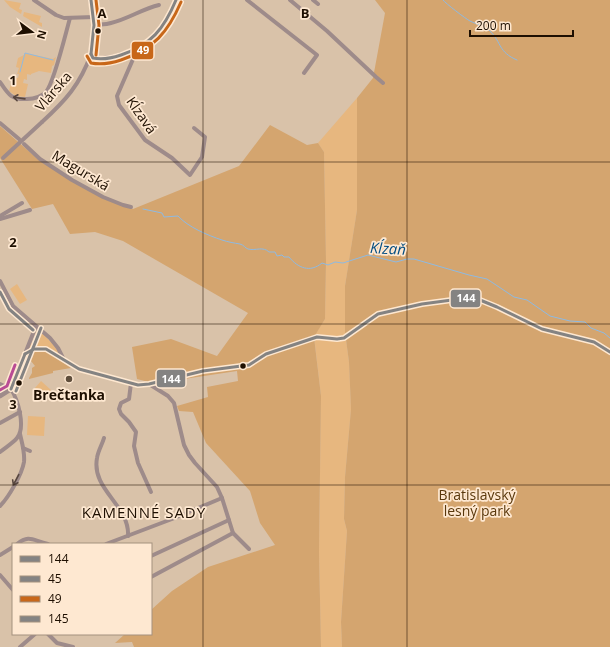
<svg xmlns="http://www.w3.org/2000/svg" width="610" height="647" viewBox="0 0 610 647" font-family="'Open Sans',sans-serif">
  <rect width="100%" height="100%" fill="#d9c2a9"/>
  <!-- green -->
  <g fill="#e7b77f">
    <path d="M4 0 21 3 19 9 22 10 21 14 10 7Z"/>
    <path d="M24 12 41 16 39 22 42 23V27L23 16Z"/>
    <path d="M25 53 53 59 56 57 54 65 52 66 51 73 39 71 31 74V75L27 74V80L24 79 23 83 28 84 25 97 16 96 9 91 13 77 18 78 19 74H17L19 68 16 67 18 58 24 55Z"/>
    <path d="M357 98V210L345 286V332L349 362 351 409 345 477 344 519 347 531 341 622 342 647H321L319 552 321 396 314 336 325 319 326 261 324 152 318 143Z"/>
    <path d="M17 284 27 300 20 304 10 289Z"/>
    <path d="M37 331H40L53 344 62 357 45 347 39 346 29 348 31 343 33 344 37 335 35 334Z"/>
    <path d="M41 381 51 390 44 397 35 388Z"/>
    <path d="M28 416 45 417 44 436 27 435Z"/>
  </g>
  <!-- forest -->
  <g fill="#d4a56f">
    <path d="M375 0H610V647H342L341 622 347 531 344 519 345 477 351 409 349 362 345 332V286L357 210V98L373 78 385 13Z"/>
    <path d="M270 125 307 145 318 143 324 152 326 261 325 319 314 337 321 396 319 552 321 647H134L132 642 115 643 125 634H151V610L172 591 208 567 275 545 260 523 250 491 206 443 193 412 179 411 177 406 208 397 207 387 238 381 237 371 184 379 164 386 137 379 132 347 171 339 217 356 248 313 123 241 95 232 70 234 53 204 32 209 0 158V126L40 161 104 198 133 209 239 166Z"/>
    <path d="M39 350 46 351 71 368 53 371V373L29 379V378L32 373V368L35 366 31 361 26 358 29 354Z"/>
  </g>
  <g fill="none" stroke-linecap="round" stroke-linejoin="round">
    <!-- stream -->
    <g stroke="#8ebae2" stroke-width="1">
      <path d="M443 0C445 3 466 19 470 21 478 25 483 25 490 31 502 43 498 52 517 60"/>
      <path d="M20 72 25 53 53 60"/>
      <path d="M143 209 162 213 164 217 178 216C188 227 207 235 222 240 228 242 234 243 240 244 244 245 245 248 248 249 256 251 263 246 269 252H275L277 256 282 255 284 257H289C298 268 310 273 322 263L328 265 335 262 343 263 368 255 396 262 407 259H414L469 275 487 279 514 297 527 300 550 316 570 321 585 322 591 328 604 333 610 338"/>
    </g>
    <!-- minor -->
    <g stroke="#9e8b8a" stroke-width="4">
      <path d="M34 0 56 15 64 18 94 17"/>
      <path d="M247 0 317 55 304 73"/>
      <path d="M290 0 327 31 376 77 383 83"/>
      <path d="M313 0 318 4"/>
      <path d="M175 6 182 0"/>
      <path d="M94 25C100 24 105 25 111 23 128 19 142 9 159 5"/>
      <path d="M137 50 117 96 119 105 145 140 172 158 190 175 202 157 205 137 194 128"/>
      <path d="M0 82C8 94 11 100 27 99 34 99 41 97 46 92 54 83 66 32 70 18"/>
      <path d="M42 122C65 101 80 85 91 54"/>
      <path d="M0 123 19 139"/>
      <path d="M24 144 40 159 72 180 103 197 123 205 131 207"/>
      <path d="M0 216 22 203"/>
      <path d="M0 219 30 210"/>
      <path d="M0 281 13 306 50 338 58 348 64 360"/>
      <path d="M25 354 34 349 41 348 46 349 79 369 138 385 149 384 203 371 249 365 266 354 309 339 317 337 337 339 344 338 378 314 422 304 467 298 480 300 497 307 542 329 594 342 610 352"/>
      <path d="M131 383 129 399 121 403 119 409 121 414 129 422 136 432 134 446 138 463 151 492"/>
      <path d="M0 384 11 389"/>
      <path d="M149 384 168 396 174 403 184 445 189 455 195 463 217 487 222 498 233 533 249 549"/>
      <path d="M11 389 36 326"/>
      <path d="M0 423 20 412"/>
      <path d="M104 438C102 445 98 451 97 458 91 490 130 505 128 536"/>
      <path d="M23 448 30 451"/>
      <path d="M0 452C6 447 13 443 17 438 26 427 18 400 11 389"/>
      <path d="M0 506C9 497 22 474 24 462 25 452 22 443 20 434"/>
      <path d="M17 544C30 534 33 541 48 544"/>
      <path d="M106 544 172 519 222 498"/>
      <path d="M0 555 13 547"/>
      <path d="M151 556 229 520"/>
      <path d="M0 575 13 590"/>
      <path d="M151 577 233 533"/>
      <path d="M48 634 57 643 73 647"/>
      <path d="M20 647 35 634"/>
    </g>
    <!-- tertiary -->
    <g stroke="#9e8b8a" stroke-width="5">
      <path d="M91 0 94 25 91 54 93 58C101 60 109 58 117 56 150 47 164 31 176 0"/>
      <path d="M0 396 11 389"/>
    </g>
    <!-- minor-bridge -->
    <path stroke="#9e8b8a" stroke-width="4" d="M3 158 42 122"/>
    <!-- bus-1 casing -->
    <g stroke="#fee8d1" stroke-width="6">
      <g id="bus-1">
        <path d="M25 354 34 349H46L79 369 138 385 149 384 203 371 249 365 266 354 317 337 337 339 344 338 378 314 422 304 467 298 480 300 497 307 542 329 594 342 610 352"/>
        <path d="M11 389 25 354"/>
      </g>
    </g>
    <!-- bus-2 casing -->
    <g stroke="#fee8d1" stroke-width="6">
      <g id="bus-2">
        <path d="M91 0 94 25 91 54"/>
        <path d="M91 54 93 58C102 60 112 58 121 55 151 45 164 29 176 0"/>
      </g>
    </g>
    <!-- bus-3 casing -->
    <g stroke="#fee8d1" stroke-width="6">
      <g id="bus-3">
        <path d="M96 55 99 25 96 0"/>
        <path d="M87 56 91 63C101 65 112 63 121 60 154 49 168 32 181 2"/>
      </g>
    </g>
    <!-- bus-4 casing -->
    <g stroke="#fee8d1" stroke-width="6">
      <g id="bus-4">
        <path d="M0 292 9 309 33 330"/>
        <path d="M16 391 41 328"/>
      </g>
    </g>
    <!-- bus-5 casing -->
    <g stroke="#fee8d1" stroke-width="6">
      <path id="bus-5" d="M0 390 7 386 15 365"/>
    </g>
    <!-- bus-1 -->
    <use href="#bus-1" stroke="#848382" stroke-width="3"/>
    <!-- bus-2 -->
    <use href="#bus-2" stroke="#848382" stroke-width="3"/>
    <!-- bus-3 -->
    <use href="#bus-3" stroke="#c86719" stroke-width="3"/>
    <!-- bus-4 -->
    <use href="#bus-4" stroke="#848382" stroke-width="3"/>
    <!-- bus-5 -->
    <use href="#bus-5" stroke="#b94b94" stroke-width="3"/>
  </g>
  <!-- one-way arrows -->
  <defs><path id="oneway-shaft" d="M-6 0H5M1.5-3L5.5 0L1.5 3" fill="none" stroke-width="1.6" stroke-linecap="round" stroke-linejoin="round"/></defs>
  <g stroke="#58473f">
    <use href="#oneway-shaft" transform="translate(19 98) rotate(-172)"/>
    <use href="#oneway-shaft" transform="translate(16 480) rotate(118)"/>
  </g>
  <!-- grid -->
  <path fill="none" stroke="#1e0f01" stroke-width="1" stroke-opacity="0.55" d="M203 0V647M407 0V647M0 162H610M0 324H610M0 485H610"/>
  <!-- markers -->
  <g fill="#1e0f01" stroke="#fee8d1" stroke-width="1.5">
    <circle cx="98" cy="31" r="3.5"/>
    <circle cx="243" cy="366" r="3.5"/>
    <circle cx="19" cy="383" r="3.5"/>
  </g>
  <circle fill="#5f4e3c" stroke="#fee8d1" stroke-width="1.5" cx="69" cy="379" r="4"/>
  <g text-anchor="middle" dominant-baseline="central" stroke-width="3.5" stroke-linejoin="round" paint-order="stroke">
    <!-- street labels -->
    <g font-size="14" fill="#1e0f01" stroke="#fee8d1">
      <text transform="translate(53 91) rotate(-49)">Vlárska</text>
      <text transform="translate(142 115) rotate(55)">Kĺzavá</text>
      <text transform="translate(81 170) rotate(31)">Magurská</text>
    </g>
    <!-- poi labels -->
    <g font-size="14" font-weight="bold" fill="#1e0f01" stroke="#fee8d1">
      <text x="69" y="394">Brečtanka</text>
    </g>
    <!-- park labels -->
    <g font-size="14" fill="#5a380c" stroke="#fee8d1">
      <text x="477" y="494">Bratislavský<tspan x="477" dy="16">lesný park</tspan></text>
    </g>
    <!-- water labels -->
    <g font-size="15" font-style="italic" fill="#034d82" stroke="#fee8d1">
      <text transform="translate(388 248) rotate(3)">Kĺzaň</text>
    </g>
    <!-- neighbourhood labels -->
    <g font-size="15" letter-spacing="1" fill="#1e0f01" stroke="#fee8d1">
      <text x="144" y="512">KAMENNÉ SADY</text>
    </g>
  </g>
  <g font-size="13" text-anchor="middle" font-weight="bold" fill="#1e0f01" stroke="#fee8d1" stroke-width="3.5" stroke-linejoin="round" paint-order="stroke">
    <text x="102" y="18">A</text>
    <text x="305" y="18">B</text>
    <text x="13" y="85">1</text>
    <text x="13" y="247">2</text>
    <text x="13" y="409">3</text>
  </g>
  <g stroke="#fee8d1" stroke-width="1.5">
    <rect x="131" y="41" width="23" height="19" rx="4" fill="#c86719"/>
    <rect x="450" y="289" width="31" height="19" rx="4" fill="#848382"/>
    <rect x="156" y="369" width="30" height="19" rx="4" fill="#848382"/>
  </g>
  <g font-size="11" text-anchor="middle" font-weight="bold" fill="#fff">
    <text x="143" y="54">49</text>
    <text x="466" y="302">144</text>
    <text x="171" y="383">144</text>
  </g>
  <!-- legend -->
  <rect x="12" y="543" width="140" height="92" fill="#fee8d1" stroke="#a4917e"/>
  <rect x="20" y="556" width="20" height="6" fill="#848382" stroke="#a4917e"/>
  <text x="48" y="563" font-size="12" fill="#1e0f01">144</text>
  <rect x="20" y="576" width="20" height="6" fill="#848382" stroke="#a4917e"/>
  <text x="48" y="583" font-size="12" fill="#1e0f01">45</text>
  <rect x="20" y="596" width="20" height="6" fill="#c86719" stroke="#a4917e"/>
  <text x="48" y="603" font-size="12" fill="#1e0f01">49</text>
  <rect x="20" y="616" width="20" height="6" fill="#848382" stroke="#a4917e"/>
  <text x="48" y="623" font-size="12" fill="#1e0f01">145</text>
  <!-- north arrow -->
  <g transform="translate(32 32) rotate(105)" stroke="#fee8d1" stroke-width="3" paint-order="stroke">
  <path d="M0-3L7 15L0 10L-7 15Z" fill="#1e0f01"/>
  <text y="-6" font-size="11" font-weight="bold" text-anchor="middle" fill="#1e0f01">N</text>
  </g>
  <!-- scale -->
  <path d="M470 30v6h103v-6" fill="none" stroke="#1e0f01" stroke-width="2"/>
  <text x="476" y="30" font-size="12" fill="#1e0f01" stroke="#fee8d1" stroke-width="3" paint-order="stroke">200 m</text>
</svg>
